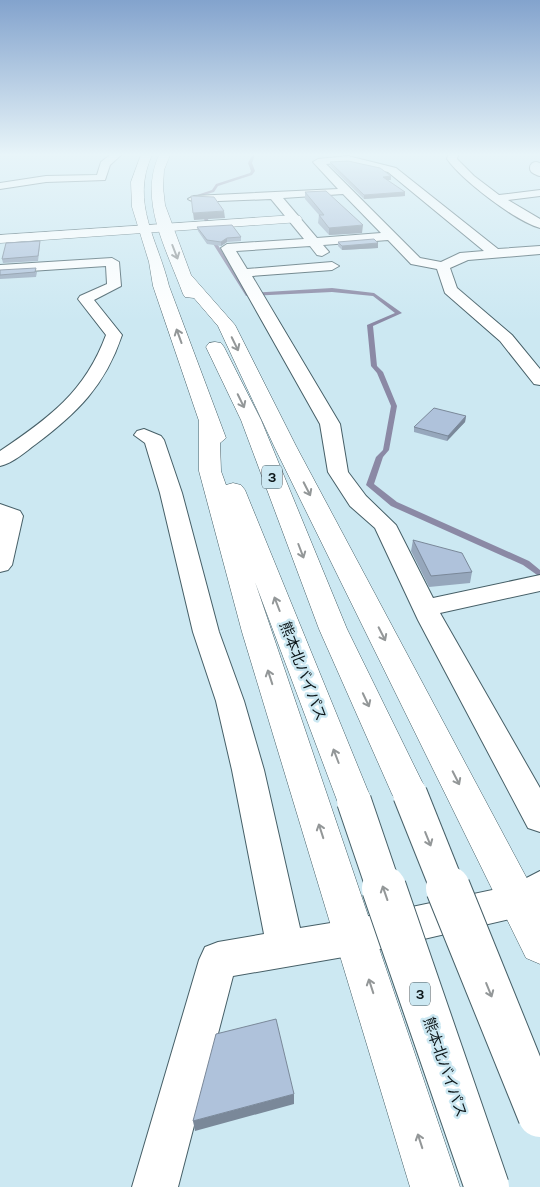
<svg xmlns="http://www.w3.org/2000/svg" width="540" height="1187" viewBox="0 0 540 1187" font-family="Karla,'Noto Sans JP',sans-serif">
  <rect width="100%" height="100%" fill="#cce8f2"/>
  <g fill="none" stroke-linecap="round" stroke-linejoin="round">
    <!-- stream -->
    <path fill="#8b89a5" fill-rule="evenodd" d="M252 155H255L252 163 255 171 252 175 218 186 214 192 201 196 214 239 249 293 332 288 374 293 402 313 373 326 377 366 383 372 397 406 389 450 383 457 374 484 397 502 529 561 540 570V577L523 565 391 506 366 485 376 457 383 450 391 406 377 373 371 366 367 325 395 313 373 296 332 292 246 296 210 239 197 195 212 190 216 184 250 173 251 171 248 163Z"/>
    <!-- service casing -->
    <g stroke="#465f67" stroke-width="14">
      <path id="service" d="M536 168 540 170"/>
    </g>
    <!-- minor casing -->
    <g stroke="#465f67" stroke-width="2">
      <g id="minor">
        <path d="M110 155H121L110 165 105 180 46 182 0 189V183L46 176 97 175 101 162Z"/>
        <path d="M448 155H458L457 159 474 176 499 195 540 190V196L508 200 540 219V228C515 221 462 180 447 159Z"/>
        <path d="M348 156 396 168 498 249 540 246V254L468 260 450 268 457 288 512 335 540 369V385L534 384 500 341 445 293 437 269 411 264 388 240 323 245 329 252 322 256 317 255 310 246 236 251 247 269 332 262 339 266 332 270 252 276 340 424 348 472 366 496 396 525 433 598 540 575V591L440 613 540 788V832L528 828 418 620 375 528 350 506 328 472 320 424 221 248 227 244 304 239 271 199 194 202 188 199 194 196 338 189 313 162 318 159ZM348 162 388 172 484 251 460 253 441 262 420 258 326 164ZM343 194 381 233 317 238 283 198Z"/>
        <path d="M112 258 119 262 121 286 94 300 122 335C105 386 77 413 36 444 25 452 13 463 0 466V451C49 418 85 392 106 335L78 299 80 296 107 284 106 266 0 273V265Z"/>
        <path d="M144 429 161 436 164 440 182 493 219 632 244 701 264 770 300 928 355 919 511 886 540 871V907L519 917 355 955 233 976 178 1187H132L199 960 205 947 218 942 264 934 232 770 216 701 193 632 160 493 145 443 134 435 137 431Z"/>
        <path d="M0 504 20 511 23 516 12 565 8 570 0 572Z"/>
      </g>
    </g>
    <!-- tertiary casing -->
    <g stroke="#465f67" stroke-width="1">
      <path id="tertiary" d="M295 215 300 216 302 219 300 222 0 243V235Z"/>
    </g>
    <!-- trunk casing -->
    <g stroke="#465f67" stroke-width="1">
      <g id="trunk">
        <path d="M141 155H152C130 203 158 240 169 286L226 438 220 443 221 471 226 485 233 483 241 485 245 490 372 801 367 811 354 816 341 811 255 582 460 1187H410L242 632 199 471V421L153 286 149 262 132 207 131 182Z"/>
        <path d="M159 155H170L164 170 163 187 165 205 191 275 235 325 296 446 540 903V964L526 958 274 446 218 326 194 298 185 297 183 294C167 250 138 201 159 155Z"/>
        <path d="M215 342 221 343 224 347 261 420 347 629 428 794 422 804 410 809 398 804 392 794 319 629 241 420 206 347 209 343Z"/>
      </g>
    </g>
    <!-- service -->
    <use href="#service" stroke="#fff" stroke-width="12"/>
    <!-- minor -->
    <use href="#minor" fill="#fff" fill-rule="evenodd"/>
    <!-- tertiary -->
    <use href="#tertiary" fill="#fff" fill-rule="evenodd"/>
    <!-- trunk -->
    <use href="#trunk" fill="#fff" fill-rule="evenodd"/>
    <!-- trunk-bridge-far1 casing -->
    <g stroke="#465f67" stroke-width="36" stroke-linecap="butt">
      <g id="trunk-bridge-far1">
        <path d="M410 794 448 889"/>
        <path d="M354 801 384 889"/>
      </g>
    </g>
    <!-- trunk-bridge casing -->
    <g stroke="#465f67" stroke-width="46" stroke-linecap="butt">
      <g id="trunk-bridge">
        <path d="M384 888 487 1187"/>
        <path d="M448 888 540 1115"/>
      </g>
    </g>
    <!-- trunk-bridge-far1 -->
    <use href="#trunk-bridge-far1" stroke="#fff" stroke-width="34"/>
    <!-- trunk-bridge -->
    <use href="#trunk-bridge" stroke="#fff" stroke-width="44"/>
  </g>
  <!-- wall -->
  <g fill="#96a7bc">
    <path d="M330 162 391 180H387L405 192V196L364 199 330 166Z"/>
    <path d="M305 192 362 233 329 235 318 223 319 215 305 199Z"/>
    <path d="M197 227 241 237V241L227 242 221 246 207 244 198 231Z"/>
    <path d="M338 242 378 243V248L342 250 338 246Z"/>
    <path d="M40 245 38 261 3 263 2 259Z"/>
    <path d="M0 270 37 272 36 277 0 279Z"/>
    <path d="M466 416 465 422 447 441 414 432V427Z"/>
    <path d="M413 540 472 572 470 583 429 587 411 551Z"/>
  </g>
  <!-- shaded-wall -->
  <g fill="#7a8899">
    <path d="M391 176V180H382L383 177Z"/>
    <path d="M405 192V196L364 199V195Z"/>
    <path d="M224 211 225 218 194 220 193 213Z"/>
    <path d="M363 225 362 233 329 235V228Z"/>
    <path d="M227 238V242L221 246V242Z"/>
    <path d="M378 243V248L342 250V246Z"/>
    <path d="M466 416 465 422 447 441 448 436Z"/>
    <path d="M294 1094V1104L195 1131 193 1121Z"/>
  </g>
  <!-- building -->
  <g fill="#afc2db" stroke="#7a8899">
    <path d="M348 161 380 168 391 176 383 177 405 192 364 195 330 162Z"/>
    <path d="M326 191 363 225 329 228 319 215H324L305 192Z"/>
    <path d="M191 196 214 197 224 211 193 213Z"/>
    <path d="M232 225 241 237 227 238 221 242 207 240 197 227Z"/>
    <path d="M374 239 378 243 342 246 338 242Z"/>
    <path d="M40 241 38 256 2 259 6 243Z"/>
    <path d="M36 268 35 272 0 275V270Z"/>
    <path d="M434 408 466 416 448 436 414 427Z"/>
    <path d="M413 540 462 553 472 572 431 576Z"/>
    <path d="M276 1019 294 1094 193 1121 216 1034Z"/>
  </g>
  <!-- one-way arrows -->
  <defs><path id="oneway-shaft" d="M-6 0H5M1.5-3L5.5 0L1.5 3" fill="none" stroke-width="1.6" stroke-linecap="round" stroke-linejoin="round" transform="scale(1.25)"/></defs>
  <g stroke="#939798">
    <use href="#oneway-shaft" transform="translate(175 252) rotate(69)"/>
    <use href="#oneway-shaft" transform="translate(179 336) rotate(-110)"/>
    <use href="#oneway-shaft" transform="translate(235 344) rotate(64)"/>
    <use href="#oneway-shaft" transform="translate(241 401) rotate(64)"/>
    <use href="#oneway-shaft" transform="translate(307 489) rotate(63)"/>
    <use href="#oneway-shaft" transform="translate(301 551) rotate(69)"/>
    <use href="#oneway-shaft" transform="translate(277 604) rotate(-111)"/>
    <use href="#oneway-shaft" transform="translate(382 634) rotate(63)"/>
    <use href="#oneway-shaft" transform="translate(270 677) rotate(-108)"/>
    <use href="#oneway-shaft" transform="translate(366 700) rotate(65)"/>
    <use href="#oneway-shaft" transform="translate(336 756) rotate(-111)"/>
    <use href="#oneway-shaft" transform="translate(456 778) rotate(63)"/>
    <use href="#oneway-shaft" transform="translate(321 831) rotate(-108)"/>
    <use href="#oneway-shaft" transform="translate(428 839) rotate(68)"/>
    <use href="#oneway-shaft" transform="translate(385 893) rotate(-109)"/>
    <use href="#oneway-shaft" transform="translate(371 986) rotate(-108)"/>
    <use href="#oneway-shaft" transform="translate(489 990) rotate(68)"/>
    <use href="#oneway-shaft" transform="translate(420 1141) rotate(-108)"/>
  </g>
  <!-- sky -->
  <linearGradient id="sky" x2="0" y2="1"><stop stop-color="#83a3cd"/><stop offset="0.48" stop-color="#e8f5f9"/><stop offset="1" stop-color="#e8f5f9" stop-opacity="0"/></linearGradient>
  <rect width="540" height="322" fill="url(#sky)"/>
  <g text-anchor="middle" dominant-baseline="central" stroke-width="5" stroke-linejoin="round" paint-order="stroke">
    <!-- shield labels -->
    <g fill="#cce8f2" stroke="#47565c" stroke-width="1">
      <rect x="262" y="465.5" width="20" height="23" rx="4"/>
      <rect x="410" y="982.5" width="20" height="23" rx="4"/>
    </g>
    <g font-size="14" font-weight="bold" fill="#0e181b">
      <text x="272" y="477">3</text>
      <text x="420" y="994">3</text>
    </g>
    <!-- street labels -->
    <g font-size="15" fill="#0e181b" stroke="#cce8f2">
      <text transform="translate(303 671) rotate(69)">熊本北バイパス</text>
      <text transform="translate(445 1067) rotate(71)">熊本北バイパス</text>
    </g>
  </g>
</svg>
